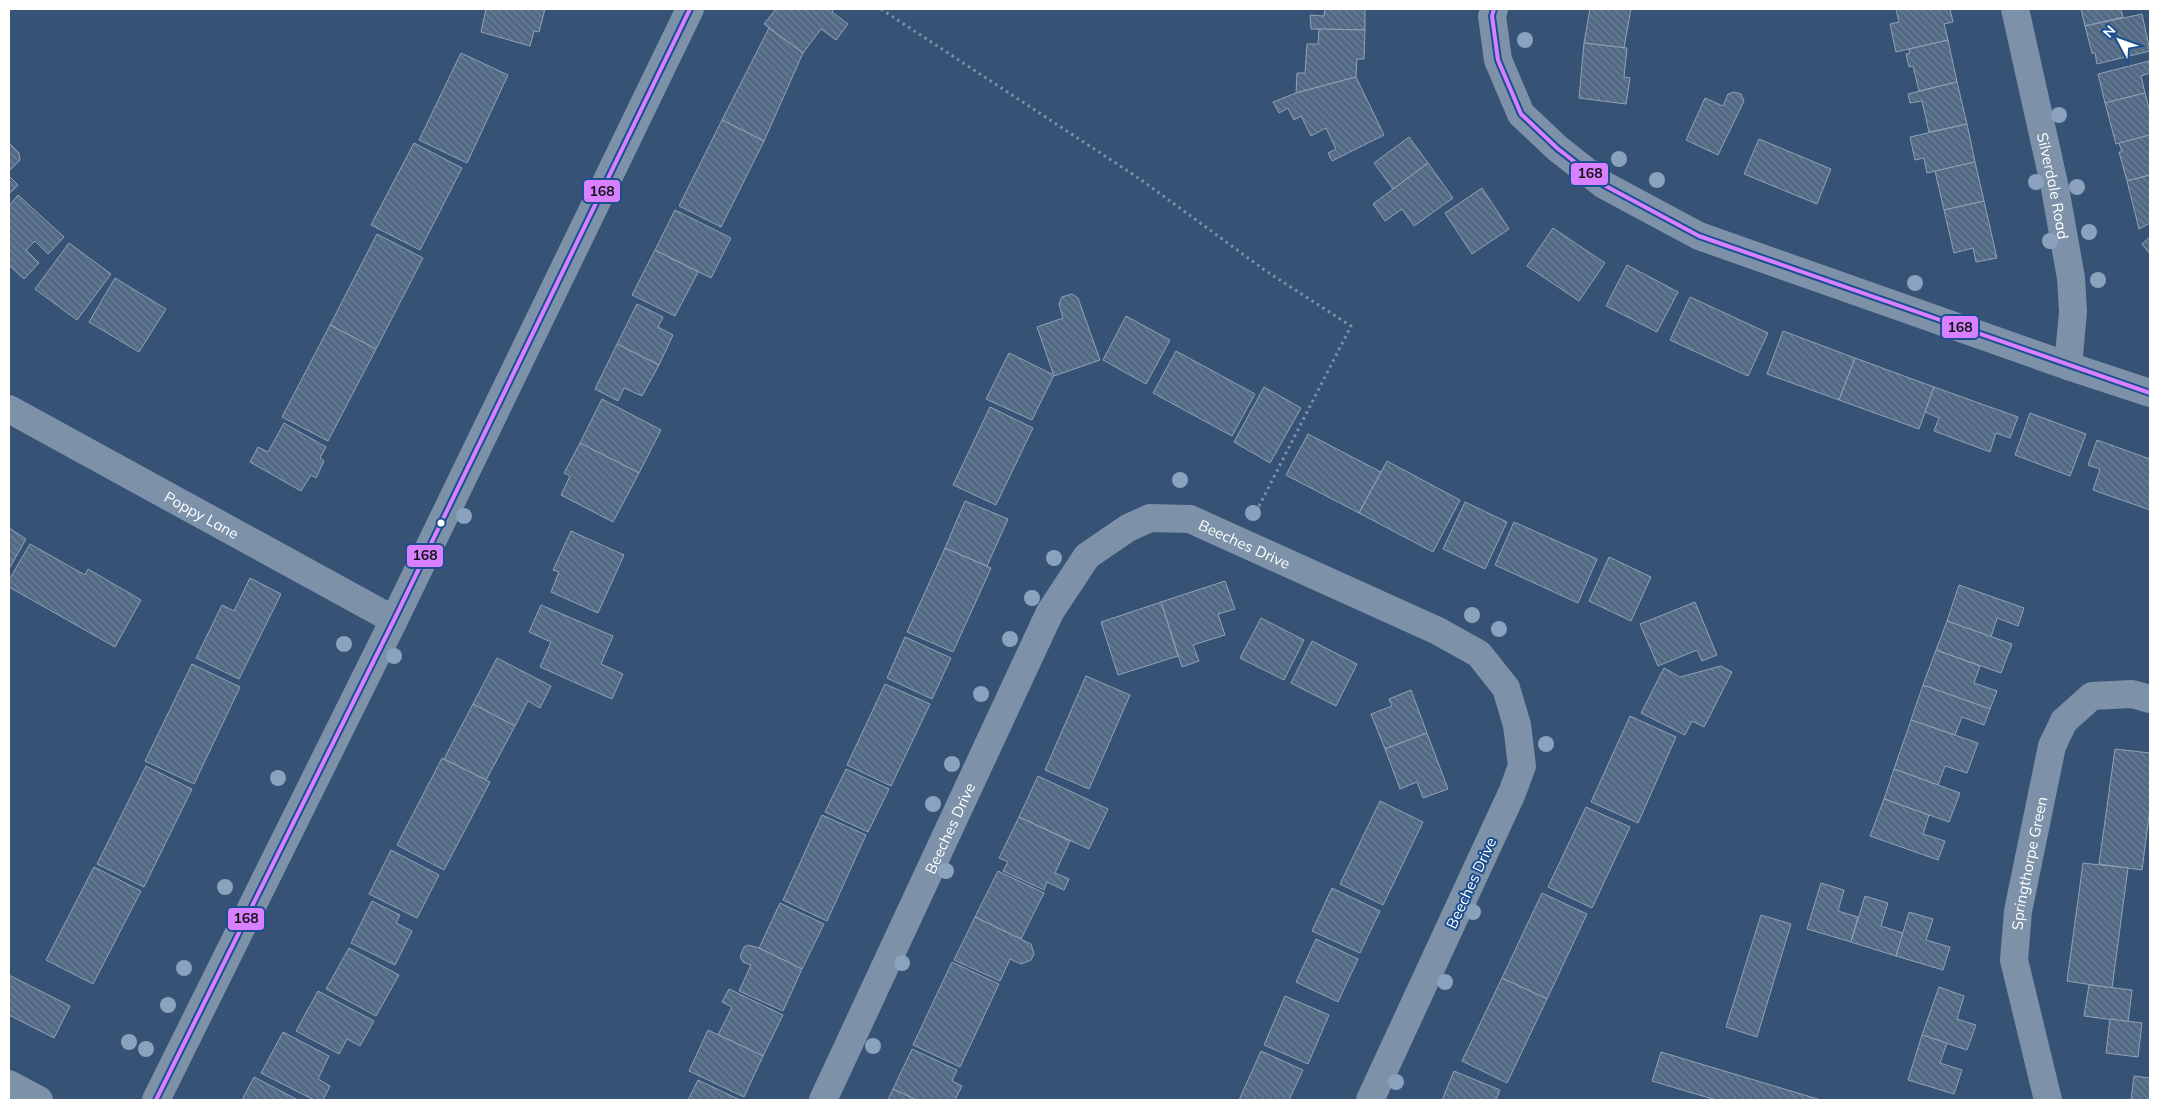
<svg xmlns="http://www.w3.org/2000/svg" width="2159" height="1109" viewBox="0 0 2159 1109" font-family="Mulish,sans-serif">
  <defs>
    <pattern id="building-back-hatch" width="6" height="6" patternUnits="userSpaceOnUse" patternTransform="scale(1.25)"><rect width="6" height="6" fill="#526984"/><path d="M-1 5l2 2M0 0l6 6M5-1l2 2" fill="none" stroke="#6c8096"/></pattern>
  </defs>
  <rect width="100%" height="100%" fill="#365274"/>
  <!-- building -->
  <g fill="url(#building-back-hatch)" stroke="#92a2b6">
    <path d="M486 9H545L539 32 534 31 530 46 481 32Z"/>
    <path d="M776 9H834L832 12 848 24 836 40 821 29 803 53 764 24Z"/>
    <path d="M1325 9H1365V30L1311 29 1310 15 1324 16Z"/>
    <path d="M1590 9H1631L1624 48 1584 43Z"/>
    <path d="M1896 9H1950L1953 22 1944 24 1948 40 1896 52 1890 24 1899 22Z"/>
    <path d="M2081 9H2121L2123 17 2085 26Z"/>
    <path d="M2142 14 2150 51 2097 64 2095 53H2092L2085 26Z"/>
    <path d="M769 28 803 53 764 141 722 120Z"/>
    <path d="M1319 29 1365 30 1364 59H1357L1356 77 1296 93 1297 73H1305L1307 44H1318Z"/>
    <path d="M1948 40 1957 82 1919 91 1913 66 1909 67 1906 54 1910 53 1909 49Z"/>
    <path d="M1584 43 1627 48 1624 77 1630 78 1626 104 1579 98Z"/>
    <path d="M461 53 508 75 467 163 419 140Z"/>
    <path d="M2149 61 2150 73 2141 76 2145 93 2105 103 2098 74Z"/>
    <path d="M1356 77 1384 135 1332 161 1328 153 1336 149 1326 128 1311 136 1301 116 1294 120 1288 108 1279 113 1273 102 1296 93Z"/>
    <path d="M1957 82 1967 124 1929 132 1922 101 1910 103 1908 94Z"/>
    <path d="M1734 92 1741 94 1744 101 1718 155 1686 140 1705 98 1723 106 1728 94Z"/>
    <path d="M2145 93 2150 112V135L2116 144 2105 103Z"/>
    <path d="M722 120 764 141 721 227 679 206Z"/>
    <path d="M1967 124 1975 162 1927 173 1924 158 1915 160 1910 137Z"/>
    <path d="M2150 135V175L2127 181 2119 152H2122L2119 143Z"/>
    <path d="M1409 137 1428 163 1393 189 1374 163Z"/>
    <path d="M1759 139 1831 169 1817 204 1744 174Z"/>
    <path d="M9 143 19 153 20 160 9 171Z"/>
    <path d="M414 143 462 168 420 250 371 225Z"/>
    <path d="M1975 162 1984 201 1944 210 1935 171Z"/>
    <path d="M1428 163 1453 198 1414 226 1402 209 1385 221 1373 204Z"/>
    <path d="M2150 175V223L2139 229 2127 181Z"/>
    <path d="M9 176 18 185 9 194Z"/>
    <path d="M1482 188 1509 229 1472 254 1445 213Z"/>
    <path d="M18 195 64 237 48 254 35 241 26 250 39 263 24 279 9 265V206Z"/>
    <path d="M1984 201 1997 258 1976 262 1973 248 1954 253 1944 210Z"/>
    <path d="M675 210 731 238 711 278 655 250Z"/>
    <path d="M1553 228 1605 263 1579 301 1527 266Z"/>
    <path d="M377 234 423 258 376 349 330 325Z"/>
    <path d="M2150 237V254L2142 244Z"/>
    <path d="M69 243 111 274 77 320 35 289Z"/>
    <path d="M655 250 698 272 675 316 632 295Z"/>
    <path d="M1627 265 1678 292 1657 332 1606 306Z"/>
    <path d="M115 278 166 309 139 352 89 322Z"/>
    <path d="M1072 294 1078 298 1100 360 1054 376 1037 327 1063 318 1059 304 1062 297Z"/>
    <path d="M1690 297 1768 333 1748 376 1670 340Z"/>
    <path d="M637 304 663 317 658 327 673 335 659 365 617 344Z"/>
    <path d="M1126 316 1170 340 1146 384 1103 360Z"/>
    <path d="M330 325 376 349 328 441 282 417Z"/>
    <path d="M1783 331 1855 358 1839 400 1767 374Z"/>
    <path d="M617 344 659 365 642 396 624 388 618 401 595 389Z"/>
    <path d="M1176 351 1255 394 1232 436 1153 393Z"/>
    <path d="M1009 353 1054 375 1032 420 986 399Z"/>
    <path d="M1855 358 1934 387 1919 429 1839 400Z"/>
    <path d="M1264 387 1301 408 1270 463 1234 442Z"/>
    <path d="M1934 387 2018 417 2010 438 1996 433 1990 452 1934 431 1939 418 1925 412Z"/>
    <path d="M602 399 661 430 639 473 580 443Z"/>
    <path d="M990 407 1033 428 996 505 953 485Z"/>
    <path d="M2030 413 2086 434 2070 476 2015 455Z"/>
    <path d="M284 423 326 447 320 458 324 461 316 478 311 475 301 491 250 462 258 447 268 452Z"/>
    <path d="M1308 434 1381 472 1359 513 1286 475Z"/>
    <path d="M2097 440 2150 459V510L2093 490 2100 469 2088 465Z"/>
    <path d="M580 443 639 473 613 522 561 495 570 476 564 473Z"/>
    <path d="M1387 461 1460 500 1433 552 1359 513Z"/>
    <path d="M965 501 1008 519 987 566 945 548Z"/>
    <path d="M1465 502 1507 522 1485 569 1443 549Z"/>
    <path d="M1514 522 1597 559 1578 603 1495 565Z"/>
    <path d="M9 528 26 539 9 569Z"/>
    <path d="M571 531 624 555 598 613 551 592 559 572 553 570Z"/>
    <path d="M30 544 85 575 88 569 141 600 115 647 9 587V580Z"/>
    <path d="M945 548 991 568 953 652 907 632Z"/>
    <path d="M1609 557 1651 577 1631 621 1589 601Z"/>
    <path d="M250 578 281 594 239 679 196 658 222 605 234 611Z"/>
    <path d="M1225 581 1235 609 1218 614 1225 635 1193 645 1199 661 1182 667 1161 602Z"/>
    <path d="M1959 585 2024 608 2018 626 1997 618 1991 637 1947 621Z"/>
    <path d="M1161 602 1178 656 1118 675 1101 622Z"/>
    <path d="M1695 602 1717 655 1702 661 1697 650 1658 666 1640 624Z"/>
    <path d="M541 605 613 636 601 664 623 674 612 699 540 667 551 642 529 632Z"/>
    <path d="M1261 618 1304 640 1284 680 1240 658Z"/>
    <path d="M1947 621 2012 644 2001 673 1936 650Z"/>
    <path d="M905 637 951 658 932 699 887 678Z"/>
    <path d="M1312 641 1357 664 1336 706 1291 683Z"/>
    <path d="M1936 650 1980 666 1974 683 1997 691 1990 709 1923 685Z"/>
    <path d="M497 658 551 686 540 708 528 701 515 726 473 704Z"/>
    <path d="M192 664 240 687 194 784 145 761Z"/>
    <path d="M1721 666 1732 672 1704 727 1692 721 1685 735 1641 713 1664 668 1680 677Z"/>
    <path d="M1086 676 1130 695 1089 789 1045 770Z"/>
    <path d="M885 684 930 704 891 786 847 765Z"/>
    <path d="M1923 685 1990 709 1984 725 1962 717 1955 735 1911 720Z"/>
    <path d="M1411 690 1427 733 1385 749 1371 714 1392 706 1389 699Z"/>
    <path d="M473 704 515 726 486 780 444 759Z"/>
    <path d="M1630 716 1676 737 1638 823 1591 802Z"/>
    <path d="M1911 720 1978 743 1967 773 1945 766 1938 785 1894 769Z"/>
    <path d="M1427 733 1448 789 1423 798 1417 782 1400 789 1385 749Z"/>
    <path d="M2115 749 2150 753V808L2142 870 2099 864Z"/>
    <path d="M442 758 490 782 444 870 397 845Z"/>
    <path d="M146 766 192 789 144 887 97 864Z"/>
    <path d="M846 769 889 789 868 832 825 812Z"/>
    <path d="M1894 769 1960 793 1949 822 1884 799Z"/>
    <path d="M1038 776 1108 809 1089 849 1019 817Z"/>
    <path d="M1884 799 1929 815 1923 834 1945 841 1938 860 1870 836Z"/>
    <path d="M1380 801 1423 822 1383 905 1340 884Z"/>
    <path d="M1586 807 1630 827 1592 908 1548 887Z"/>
    <path d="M822 815 866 835 827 921 783 900Z"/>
    <path d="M1019 817 1070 841 1055 873 1069 879 1064 890 1047 882 1044 890 1003 871 1008 862 999 858Z"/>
    <path d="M391 850 439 875 417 918 369 894Z"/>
    <path d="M2083 863 2128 868 2112 988 2067 981Z"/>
    <path d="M94 867 141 891 93 984 46 960Z"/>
    <path d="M998 871 1044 893 1021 939 975 917Z"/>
    <path d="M1821 883 1844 890 1838 911 1858 917 1851 942 1807 929Z"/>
    <path d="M1332 888 1380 911 1360 953 1312 931Z"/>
    <path d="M1542 893 1587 914 1547 999 1502 978Z"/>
    <path d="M1865 896 1888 903 1881 926 1903 933 1896 956 1851 942Z"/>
    <path d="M372 901 400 915 396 923 412 931 395 965 351 943Z"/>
    <path d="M780 903 824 924 802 969 759 948Z"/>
    <path d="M1909 912 1933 919 1926 940 1950 947 1943 970 1896 956Z"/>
    <path d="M1761 915 1791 924 1757 1037 1726 1027Z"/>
    <path d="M975 917 1031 944 1034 954 1031 960 1021 964 1010 959 1000 981 954 960Z"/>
    <path d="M1316 939 1358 959 1338 1002 1296 982Z"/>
    <path d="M748 945 759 948 802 969 783 1011 739 991 751 965 743 962 740 957 744 947Z"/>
    <path d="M349 948 399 975 376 1016 326 989Z"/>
    <path d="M952 962 999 984 960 1067 913 1045Z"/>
    <path d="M9 975 70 1006 54 1038 9 1015Z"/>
    <path d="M1502 978 1547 999 1507 1083 1462 1061Z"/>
    <path d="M2089 985 2132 990 2128 1022 2084 1016Z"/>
    <path d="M1939 987 1964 996 1957 1019 1976 1025 1967 1050 1922 1035Z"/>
    <path d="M729 989 783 1015 763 1056 718 1035 732 1007 722 1002Z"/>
    <path d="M318 991 374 1021 360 1046 347 1039 339 1054 296 1031Z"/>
    <path d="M1285 996 1329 1015 1308 1064 1264 1045Z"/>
    <path d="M2110 1019 2142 1023 2138 1057 2106 1053Z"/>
    <path d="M708 1030 763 1056 744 1097 689 1071Z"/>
    <path d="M283 1032 329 1056 318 1079 330 1086 323 1100H314L261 1073Z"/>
    <path d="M1922 1035 1947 1043 1940 1063 1962 1070 1954 1094 1908 1080Z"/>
    <path d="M912 1049 957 1070 952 1081 962 1086 955 1100H917L893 1089Z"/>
    <path d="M1261 1051 1303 1070 1289 1100H1239Z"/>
    <path d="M1661 1052 1821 1100H1716L1652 1081Z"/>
    <path d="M1454 1071 1500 1090 1496 1100H1442Z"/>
    <path d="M2134 1076 2150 1078V1100H2131Z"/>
    <path d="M254 1077 298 1100H242Z"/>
    <path d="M698 1080 740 1100H688Z"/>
    <path d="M893 1089 917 1100H888Z"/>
  </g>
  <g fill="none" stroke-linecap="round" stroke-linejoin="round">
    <!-- path -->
    <path stroke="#7d92a8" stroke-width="3" stroke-dasharray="2.5 4" stroke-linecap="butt" d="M881 9 1140 179 1266 271 1351 326 1256 512"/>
    <!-- street -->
    <g stroke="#7d92a8" stroke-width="28">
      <path d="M1494 9 1492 16 1498 60 1521 114 1557 148 1604 185 1699 236 2068 366 2150 393"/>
      <path id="s1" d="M2015 9 2055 188 2071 278 2073 312 2068 366"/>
      <path id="s2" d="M9 409 394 620"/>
      <path d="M9 1084 39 1100"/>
      <path d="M156 1100 394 620 690 9"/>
      <path id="s3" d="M823 1100 1050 612 1087 556 1128 528 1150 518 1190 519 1438 631 1479 654 1506 688 1517 725 1522 766 1512 793 1370 1100"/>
      <path id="s4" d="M2048 1100 2014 960 2018 911 2052 746 2064 721 2092 696 2132 694 2150 699"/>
    </g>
    <!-- bus-1 casing -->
    <g stroke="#1b4f8f" stroke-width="8">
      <g id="bus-1">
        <path d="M1494 9 1492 16 1498 60 1521 114 1557 148 1604 185 1699 236 2150 393"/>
        <path d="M156 1100 394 620 690 9"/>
      </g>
    </g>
    <!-- bus-1 -->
    <use href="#bus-1" stroke="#d880ff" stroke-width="4"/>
  </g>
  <!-- trees -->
  <g fill="#8aa2be">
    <circle cx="1525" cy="40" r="8"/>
    <circle cx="2059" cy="115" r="8"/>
    <circle cx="1619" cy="159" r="8"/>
    <circle cx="1657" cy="180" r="8"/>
    <circle cx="2036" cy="182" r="8"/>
    <circle cx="2077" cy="187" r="8"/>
    <circle cx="2089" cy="232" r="8"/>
    <circle cx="2050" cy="241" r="8"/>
    <circle cx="2098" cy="280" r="8"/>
    <circle cx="1915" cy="283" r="8"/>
    <circle cx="1180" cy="480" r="8"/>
    <circle cx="1253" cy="513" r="8"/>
    <circle cx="464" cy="516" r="8"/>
    <circle cx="1054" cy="558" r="8"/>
    <circle cx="1032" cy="598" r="8"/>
    <circle cx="1472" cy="615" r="8"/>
    <circle cx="1499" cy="629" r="8"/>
    <circle cx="1010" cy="639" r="8"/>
    <circle cx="344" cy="644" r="8"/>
    <circle cx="394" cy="656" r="8"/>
    <circle cx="981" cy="694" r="8"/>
    <circle cx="1546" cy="744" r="8"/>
    <circle cx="952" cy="764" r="8"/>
    <circle cx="278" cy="778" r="8"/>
    <circle cx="933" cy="804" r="8"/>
    <circle cx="946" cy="871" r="8"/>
    <circle cx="225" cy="887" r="8"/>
    <circle cx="1473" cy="912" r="8"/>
    <circle cx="902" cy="963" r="8"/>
    <circle cx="184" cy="968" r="8"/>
    <circle cx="1445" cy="982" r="8"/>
    <circle cx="168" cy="1005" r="8"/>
    <circle cx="129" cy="1042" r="8"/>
    <circle cx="873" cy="1046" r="8"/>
    <circle cx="146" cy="1049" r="8"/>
    <circle cx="1396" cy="1082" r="8"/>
  </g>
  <!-- markers -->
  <circle fill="#fff" stroke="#1b4f8f" stroke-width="2" cx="441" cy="523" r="4.5"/>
  <g text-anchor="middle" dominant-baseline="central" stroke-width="4" stroke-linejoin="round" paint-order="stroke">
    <!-- street labels -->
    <g font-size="15" fill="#fff" stroke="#1b4f8f">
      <text stroke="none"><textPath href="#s1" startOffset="181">Silverdale Road</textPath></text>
      <text stroke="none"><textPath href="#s2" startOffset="220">Poppy Lane</textPath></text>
      <text stroke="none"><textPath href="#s3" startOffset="779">Beeches Drive</textPath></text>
      <text stroke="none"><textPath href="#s3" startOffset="300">Beeches Drive</textPath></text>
      <text stroke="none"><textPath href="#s4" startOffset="242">Springthorpe Green</textPath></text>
      <text transform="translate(1471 883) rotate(-65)">Beeches Drive</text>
    </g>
  </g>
  <g stroke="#1b4f8f" stroke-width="2">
    <rect x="1570" y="162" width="39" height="24" rx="5" fill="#d880ff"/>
    <rect x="583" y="179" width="38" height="24" rx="5" fill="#d880ff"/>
    <rect x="1941" y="315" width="38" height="24" rx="5" fill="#d880ff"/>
    <rect x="406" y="544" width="38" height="24" rx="5" fill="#d880ff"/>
    <rect x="227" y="907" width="38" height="24" rx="5" fill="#d880ff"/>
  </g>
  <g font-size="14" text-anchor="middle" font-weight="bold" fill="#111">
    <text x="1590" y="178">168</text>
    <text x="602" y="196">168</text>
    <text x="1960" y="332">168</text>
    <text x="425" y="560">168</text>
    <text x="246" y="923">168</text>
  </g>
  <!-- border -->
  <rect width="2159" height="1109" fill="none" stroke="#ffffff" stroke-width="20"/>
  <!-- north arrow -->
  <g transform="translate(2119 40) rotate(311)" stroke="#1b4f8f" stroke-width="4" paint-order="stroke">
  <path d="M0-4L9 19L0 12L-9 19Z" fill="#ffffff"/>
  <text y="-8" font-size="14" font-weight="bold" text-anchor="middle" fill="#ffffff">N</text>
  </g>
</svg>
